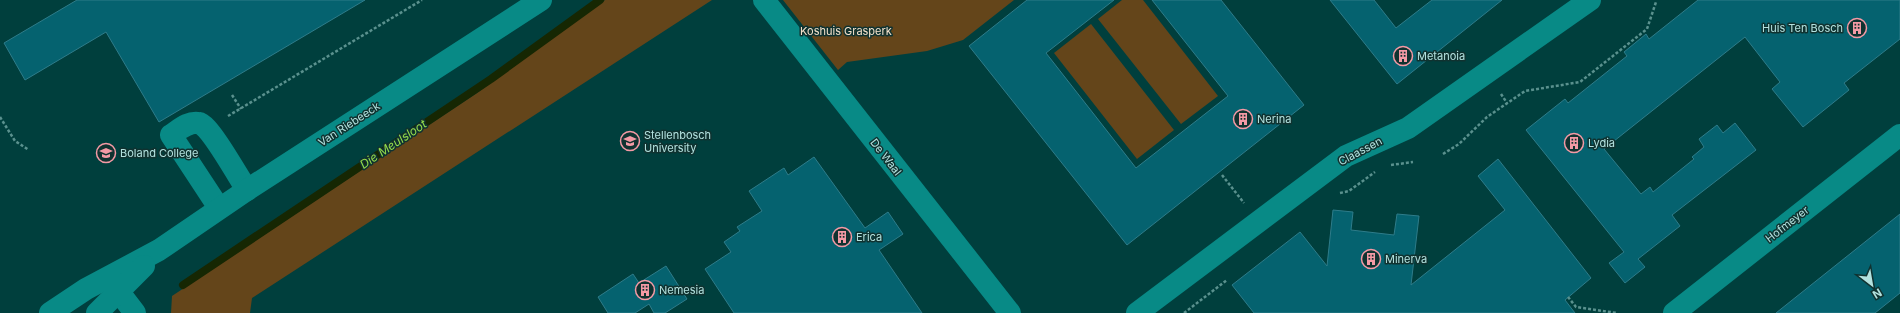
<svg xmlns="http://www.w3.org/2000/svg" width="1900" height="313" viewBox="0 0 1900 313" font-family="Inter,sans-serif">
  <rect width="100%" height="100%" fill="#003f3d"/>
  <!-- green -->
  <g fill="#64451a">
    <path d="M605 0H712L252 298 250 313H171L172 296 477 93Z"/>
    <path d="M783 0H1014L963 40 927 51 847 62 838 70Z"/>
    <path d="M1122 0H1143L1218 96 1181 124 1098 19Z"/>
    <path d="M1091 24 1174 130 1137 159 1054 53Z"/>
  </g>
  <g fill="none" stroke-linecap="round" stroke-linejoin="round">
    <!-- stream -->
    <path stroke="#162703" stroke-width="8" d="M183 285 491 79 600 0"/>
  </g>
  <!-- building -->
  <g fill="#05626f" stroke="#2e7c8a">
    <path d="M77 0H365L159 122 106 32 25 80 4 43Z"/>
    <path d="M1027 0H1114L1046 53 1136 168 1228 96 1152 0H1221L1304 105 1127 245 969 46Z"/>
    <path d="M1330 0H1374L1396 28 1432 0H1502L1397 84Z"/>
    <path d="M1698 0H1900V39L1844 83 1849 90 1803 127 1772 89 1780 82 1745 37 1604 149 1641 194 1650 187 1653 192 1694 159 1692 157 1704 147 1699 139 1717 125 1723 133 1735 123 1756 150 1672 215 1680 226 1638 259 1645 267 1625 283 1609 263 1624 252 1526 130 1565 99 1568 103 1627 56 1624 52 1646 34 1649 39Z"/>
    <path d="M814 157 865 228 888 212 903 234 879 250 922 313H734L705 269 731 252 724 242 740 231 737 227 762 211 749 191 784 168 788 175Z"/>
    <path d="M1498 159 1591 278 1565 300 1575 313H1254L1232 285 1300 232 1327 266 1333 210 1353 212 1351 230 1394 235 1397 214 1419 216 1411 285 1505 210 1478 176Z"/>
    <path d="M1900 214V293L1875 313H1776Z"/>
    <path d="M666 266 687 299 665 313H654L649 304 635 313H608L598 297 633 274 639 283Z"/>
  </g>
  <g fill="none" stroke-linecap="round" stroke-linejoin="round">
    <!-- path -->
    <g stroke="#5a918e" stroke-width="2.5" stroke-dasharray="3 2" stroke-linecap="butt">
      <path d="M1501 94 1507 103"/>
      <path d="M232 95 241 109"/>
      <path d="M228 116 422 0"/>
      <path d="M0 117 15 141 29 150"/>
      <path d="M1443 154 1459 144 1487 117 1525 91 1580 82 1647 29 1656 2"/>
      <path d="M1391 165 1413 162"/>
      <path d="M1222 175 1244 203"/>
      <path d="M1340 193 1349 191 1375 172"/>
      <path d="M1568 297 1576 307 1617 313"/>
      <path d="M1184 313 1227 280"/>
    </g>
    <!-- minor -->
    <g stroke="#088a86" stroke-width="22">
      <path d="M764 0 1010 313"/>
      <path d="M219 208 171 135C179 130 188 121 199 123 209 124 239 178 247 190"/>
      <path d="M109 279 135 313"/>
      <path d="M50 313 86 289 159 250 247 190 541 0"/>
      <path d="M97 313 144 266"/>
      <path d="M1137 313 1346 156 1408 128 1590 0"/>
      <path d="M1674 313 1900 135"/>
    </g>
  </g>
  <!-- icons -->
  <defs>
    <g id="building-ring" transform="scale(1)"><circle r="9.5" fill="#103230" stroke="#f49aa5" stroke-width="1.5"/><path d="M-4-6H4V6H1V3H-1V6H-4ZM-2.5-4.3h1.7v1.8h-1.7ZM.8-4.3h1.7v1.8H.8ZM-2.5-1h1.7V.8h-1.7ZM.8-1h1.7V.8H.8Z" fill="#f49aa5"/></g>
    <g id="university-ring" transform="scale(1)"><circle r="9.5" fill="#103230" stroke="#f49aa5" stroke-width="1.5"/><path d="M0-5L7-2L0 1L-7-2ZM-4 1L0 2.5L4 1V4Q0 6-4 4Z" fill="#f49aa5"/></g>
  </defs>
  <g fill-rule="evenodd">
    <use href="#building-ring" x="1857" y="28"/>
    <use href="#building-ring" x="1403" y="56"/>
    <use href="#building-ring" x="1243" y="119"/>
    <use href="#university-ring" x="630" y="141"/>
    <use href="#building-ring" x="1574" y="143"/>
    <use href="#university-ring" x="106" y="153"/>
    <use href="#building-ring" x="842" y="237"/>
    <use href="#building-ring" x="1371" y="259"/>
    <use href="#building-ring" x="645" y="290"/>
  </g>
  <g text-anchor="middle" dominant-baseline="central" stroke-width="3" stroke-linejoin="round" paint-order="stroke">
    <!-- poi labels -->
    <g font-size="11" fill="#b3e2df" stroke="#103230" text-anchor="start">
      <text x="1843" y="28" text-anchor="end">Huis Ten Bosch</text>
      <text x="1417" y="56">Metanoia</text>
      <text x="1257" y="119">Nerina</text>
      <text x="644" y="135">Stellenbosch<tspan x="644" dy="13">University</tspan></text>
      <text x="1588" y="143">Lydia</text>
      <text x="120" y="153">Boland College</text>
      <text x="856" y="237">Erica</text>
      <text x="1385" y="259">Minerva</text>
      <text x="659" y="290">Nemesia</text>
    </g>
    <!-- park labels -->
    <g font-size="11" fill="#f5e1ca" stroke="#103230">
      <text x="846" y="31">Koshuis Grasperk</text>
    </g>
    <!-- street labels -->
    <g font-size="11" fill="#b3e2df" stroke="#103230">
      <text transform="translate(349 124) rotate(-33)">Van Riebeeck</text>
      <text transform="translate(1360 151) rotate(-28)">Claassen</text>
      <text transform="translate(886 157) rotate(52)">De Waal</text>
      <text transform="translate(1787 224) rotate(-38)">Hofmeyer</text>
    </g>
    <!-- water labels -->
    <g font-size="12" font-style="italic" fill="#96dd4b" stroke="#103230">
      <text transform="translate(393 144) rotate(-34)">Die Meulsloot</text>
    </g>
  </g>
  <!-- north arrow -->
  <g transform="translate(1872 285) rotate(149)" stroke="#103230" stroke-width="3" paint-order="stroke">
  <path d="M0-3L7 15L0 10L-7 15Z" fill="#b3e2df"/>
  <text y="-6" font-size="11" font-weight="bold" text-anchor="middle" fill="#b3e2df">N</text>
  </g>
</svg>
